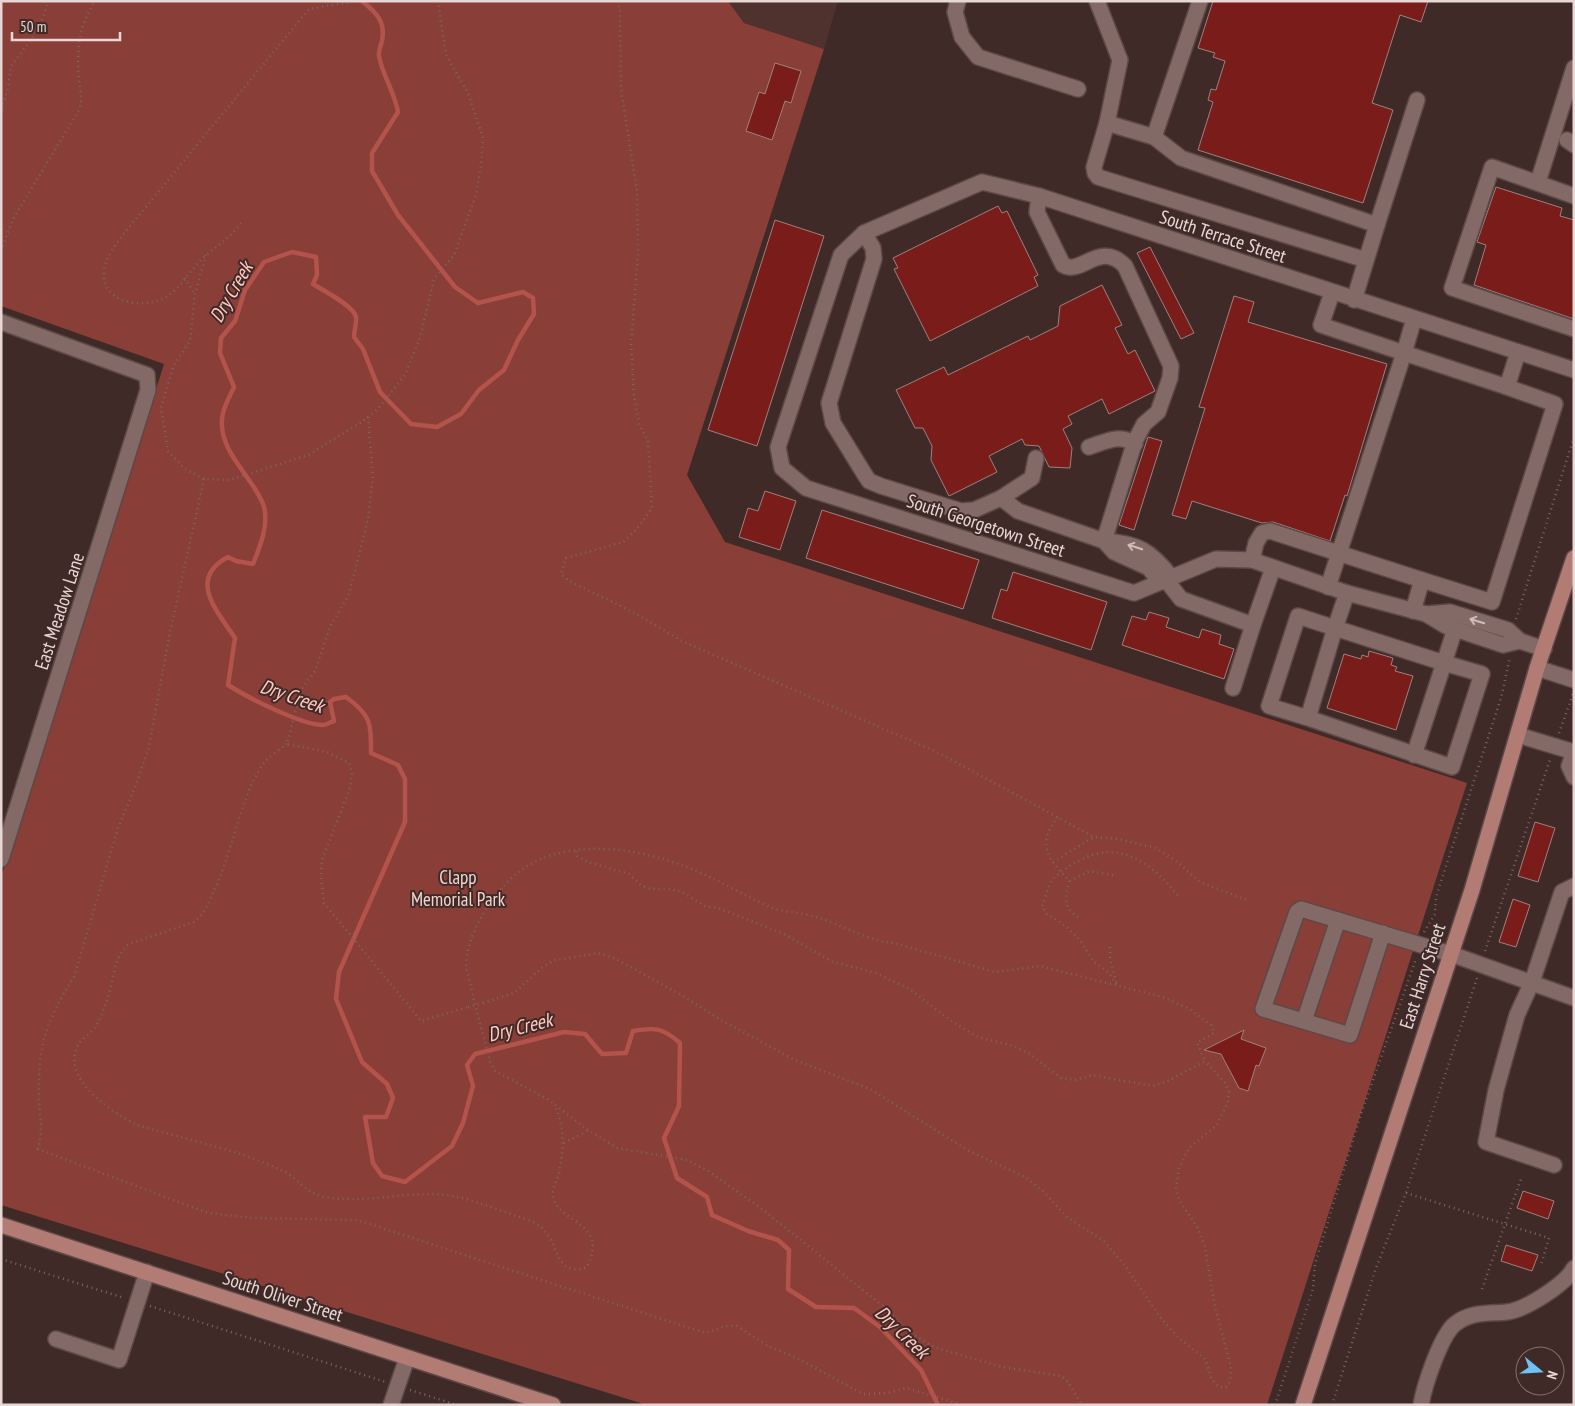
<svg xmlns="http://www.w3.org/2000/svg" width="1575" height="1406" viewBox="0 0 1575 1406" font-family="'PT Sans Narrow',sans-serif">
  <rect width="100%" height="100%" fill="#402a27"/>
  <!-- built -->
  <path fill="#4f312d" d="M728 1H838L824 49 744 23Z"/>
  <!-- green -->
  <path fill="#8a3e38" d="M1 1H728L744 23 824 49 687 475 725 542 1467 783 1267 1405H647L1 1205V877L164 364 1 306Z"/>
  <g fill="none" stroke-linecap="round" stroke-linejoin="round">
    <!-- stream -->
    <path stroke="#b4534b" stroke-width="4.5" d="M362 1C376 12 386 22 382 41 381 45 378 51 379 56 382 74 394 91 398 112L372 153V171L398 215 455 287 478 303 523 292 533 298 534 314 518 340 504 370 479 390 461 414 437 427 411 424 380 392 363 349 354 337C354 331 357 322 356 317 354 306 324 291 313 284L317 275 316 257 292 252 264 262 245 290 235 321 221 338 220 353 234 387C230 396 222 409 222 419 219 452 252 476 263 504 270 522 260 547 253 564L236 561 228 557C187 579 217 611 235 638L228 685C247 697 301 725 323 725 326 725 331 722 334 721L330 702 334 699 346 697C371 715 371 723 371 753L398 765 405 779V822L339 972 336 999 362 1062 387 1084 393 1098 386 1117H365L373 1163 382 1176 405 1182 452 1146 463 1123 473 1086 467 1065 475 1054 564 1032 585 1034 602 1054 626 1053 633 1031C656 1027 663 1028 680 1043L679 1106 664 1138 677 1178 707 1197 712 1215 748 1231 778 1240 789 1250 788 1289 816 1307 854 1308 880 1327 921 1370 938 1405"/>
  </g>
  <!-- building -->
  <g fill="#7a1d1a" stroke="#9c817d">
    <path d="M1213 1H1428L1421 22 1400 15 1372 103 1393 110 1363 203 1198 150 1213 102 1208 100 1211 89 1216 90 1225 61 1213 57 1215 53 1198 48Z"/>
    <path d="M775 63 801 71 791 103 785 101 772 140 746 131 759 92 765 94Z"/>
    <path d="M1496 187 1562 208 1560 216 1574 220V319L1474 285 1486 245 1477 242Z"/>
    <path d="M998 206 1002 213 1007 211 1038 275 1034 277 1038 286 930 341 894 269 898 268 893 258Z"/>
    <path d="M775 220 824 236 757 446 708 430Z"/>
    <path d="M1150 247 1194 333 1181 339 1137 253Z"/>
    <path d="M1102 285 1122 325 1115 328 1128 354 1135 350 1155 391 1109 414 1102 399 1068 416 1072 424 1063 429 1072 448 1070 468 1049 467 1039 446 1025 445 1022 439 989 456 997 472 949 496 931 460 932 446 923 428H915L896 390 944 367 948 375 1028 336 1030 340 1058 326 1060 306Z"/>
    <path d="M1234 296 1254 302 1248 322 1387 364 1347 496 1345 495 1330 541 1273 522 1262 523 1192 501 1186 519 1172 515 1205 408 1199 407Z"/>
    <path d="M1148 437 1162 441 1134 530 1119 525Z"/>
    <path d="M765 491 796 501 780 550 739 537 748 508 758 511Z"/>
    <path d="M822 510 979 560 963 609 806 558Z"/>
    <path d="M1013 572 1107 602 1091 650 992 618 1001 589 1007 591Z"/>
    <path d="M1149 612 1169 618 1166 627 1199 638 1202 629 1221 635 1219 644 1234 649 1224 679 1122 645 1132 616 1146 620Z"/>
    <path d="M1369 651 1393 658 1391 665 1397 667 1395 671 1413 676 1396 730 1327 708 1344 654 1361 659 1362 655 1368 657Z"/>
    <path d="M1535 822 1555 828 1538 882 1518 876Z"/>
    <path d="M1513 899 1530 905 1516 947 1499 942Z"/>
    <path d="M1244 1030 1241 1039 1266 1048 1259 1066 1256 1065 1248 1091 1239 1088 1221 1054 1204 1050Z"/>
    <path d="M1523 1191 1554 1201 1548 1219 1517 1208Z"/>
    <path d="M1506 1245 1538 1255 1532 1271 1501 1261Z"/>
  </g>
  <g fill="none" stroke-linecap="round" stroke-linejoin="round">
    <!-- minor casing -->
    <g stroke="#5c4947" stroke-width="18">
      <g id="minor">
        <path d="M958 1 955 12 962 37 978 57 1078 89"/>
        <path d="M1097 1 1120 60 1107 123 1094 167 1095 173 1098 177 1366 260"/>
        <path d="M1107 123 1154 137 1181 158 1377 225 1417 100"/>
        <path d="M1154 137 1200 1"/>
        <path d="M1567 140 1574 145"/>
        <path d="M1538 182 1574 68"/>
        <path d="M1574 196 1492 167 1452 288 1574 329"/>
        <path d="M864 233 873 248 874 259 829 403 833 423 865 475 869 481 881 486 961 511 974 510 1001 498 1018 511 1104 541 1135 441 1144 424 1158 412 1170 378 1171 366 1125 266C1100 240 1081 276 1063 265L1037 212 1039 196"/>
        <path d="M1354 300 1377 225"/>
        <path d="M1414 319 1404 353 1507 387 1518 352"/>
        <path d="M1 322 147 375 148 390 1 859"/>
        <path d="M1089 447C1105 442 1120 433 1135 444"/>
        <path d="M1001 498 1032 478 1036 458"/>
        <path d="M1252 560 1256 543 1262 533 1270 531 1422 580 1413 611"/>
        <path d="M1166 580 1181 599 1253 625 1273 568"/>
        <path d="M1422 580 1492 602 1555 404 1507 387"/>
        <path d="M1160 582 1149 568 1114 552 1104 541C1138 543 1151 551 1171 577"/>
        <path d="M1328 587 1404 353 1321 325 1332 293"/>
        <path d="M1347 593 1335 628 1444 663 1455 629"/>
        <path d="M1426 614 1450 612 1508 630 1520 641 1544 649"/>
        <path d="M1520 641 1503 645 1446 626 1426 614 1347 593 1252 560 1216 559 1134 593 806 488 782 468 778 447 841 255 864 233 982 182 1039 196 1574 370"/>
        <path d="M1537 668 1574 680"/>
        <path d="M1233 688 1253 625"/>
        <path d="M1308 718 1269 706 1298 616 1335 628 1308 718 1452 767 1482 674 1444 663 1414 755"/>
        <path d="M1518 735 1574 752"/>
        <path d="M1574 752 1569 766 1574 777"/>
        <path d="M1383 933 1350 1035 1263 1009 1297 912 1301 909 1451 954 1574 998"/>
        <path d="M1304 1021 1338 920"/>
        <path d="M1554 1165 1486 1142 1496 1090 1517 1015 1532 982 1562 892 1574 886"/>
        <path d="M56 1339 119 1360 147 1272"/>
        <path d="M391 1405 407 1358"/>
        <path d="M1421 1405C1424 1386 1441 1335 1455 1324 1471 1311 1489 1314 1507 1312 1525 1310 1566 1284 1574 1268"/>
      </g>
    </g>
    <!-- major casing -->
    <g stroke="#5c4947" stroke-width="18">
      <g id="major">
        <path d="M1 1225 553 1405"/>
        <path d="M1303 1405 1472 890 1537 668 1574 558"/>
      </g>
    </g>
    <!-- path -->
    <g stroke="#7a6664" stroke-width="2.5" stroke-dasharray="1 4" stroke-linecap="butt">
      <path d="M617 1 620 11 621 90 637 191 638 254 631 344 634 395 639 424 648 441 652 508 637 529 623 542 566 558 561 574 569 581 635 613 682 641 939 753 1094 837 1119 839 1155 848 1175 860 1200 882 1250 901"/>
      <path d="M1 109 8 88 11 66 38 30 49 1"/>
      <path d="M241 223C230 239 215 246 202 259 188 272 180 291 162 299 140 309 101 302 104 271 106 255 117 243 126 231L309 9 356 1"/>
      <path d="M1 251 13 219 79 110C83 98 80 91 79 79 76 52 79 25 95 1"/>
      <path d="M206 255 195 294 190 341 173 367 161 408 168 451 185 469 204 479 230 480 308 455 360 423 378 409 405 375 420 338 434 279 454 255 476 195 481 165 483 138 468 93 446 55 438 1"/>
      <path d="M185 278 194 293"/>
      <path d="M368 417 373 477 368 519 349 594 330 627 315 671 301 690 287 744 327 752 349 763 352 773 350 788 322 860 321 877 324 903 421 1021 468 1007"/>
      <path d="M204 479 169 637 149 747 136 785 118 828 74 977C45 1022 38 1046 39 1098 40 1115 43 1133 38 1149L208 1213 253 1218 357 1220 705 1333 726 1326H737L768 1346 795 1357 863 1394 887 1393 906 1388 963 1405"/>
      <path d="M1516 619 1574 437"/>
      <path d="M1559 733 1573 694"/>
      <path d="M287 744C277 751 265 759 259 770 238 807 233 851 214 890 209 901 205 914 194 922L129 944C113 956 114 982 107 1000 104 1008 101 1017 97 1025 92 1033 81 1038 77 1047 62 1080 113 1113 137 1125 184 1139 236 1149 281 1170 300 1178 302 1192 325 1197 359 1203 397 1194 431 1194 461 1194 490 1207 519 1217 527 1219 535 1222 542 1228 558 1242 556 1279 587 1267 611 1221 554 1222 553 1195 552 1189 557 1179 559 1173 564 1146 565 1131 555 1105"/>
      <path d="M1058 817C1035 844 1049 861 1070 881L1090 871 1116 876"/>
      <path d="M576 851 577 856 588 862 629 874 641 885 651 889H670L682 892 705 906 718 908 784 934 833 962 876 973 911 990 954 1023 978 1037 1014 1046 1030 1054 1061 1078 1075 1080 1092 1075 1153 1086 1168 1081 1205 1061 1197 1043 1214 1033 1211 1025 1188 1008 1162 997 1040 966 995 972 894 943C867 941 843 925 816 917 801 912 783 913 768 906 741 894 715 878 687 867 630 845 547 834 503 887 484 910 469 933 466 963 466 970 469 979 471 986 476 1011 484 1037 490 1062L495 1071 549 1100 585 1128 617 1148 687 1160 708 1171 758 1206 883 1306 908 1331 934 1347 1002 1367 1061 1376 1068 1382 1082 1405"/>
      <path d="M1053 862 1094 837"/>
      <path d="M1070 881C1064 896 1064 911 1080 918"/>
      <path d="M1424 932 1435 914 1436 897 1501 698 1510 657"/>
      <path d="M1110 947V959L1117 985 1108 972 1094 962 1080 940 1067 927 1047 914 1042 906C1046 898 1048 884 1054 878 1060 872 1069 866 1077 862 1119 837 1153 864 1179 897"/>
      <path d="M1485 951 1550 760"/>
      <path d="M483 1003 514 993 544 966 555 960 598 953 614 958 638 971 685 997 721 1020 795 1060 870 1089 969 1151 1025 1177 1043 1191 1067 1217 1104 1241 1126 1267 1160 1317 1179 1338 1205 1359 1212 1380 1219 1387H1226L1230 1381 1231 1367 1215 1307 1205 1247 1197 1227 1179 1200 1176 1188 1179 1168 1189 1148 1217 1125 1228 1102 1229 1092 1225 1083 1205 1061"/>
      <path d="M564 1143 589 1130"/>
      <path d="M1406 1193 1549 1238 1541 1265"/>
      <path d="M1 1259 124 1298"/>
      <path d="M1482 1289 1522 1176"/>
      <path d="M150 1306 386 1382"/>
      <path d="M410 1390 457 1405"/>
      <path d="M1275 1405 1313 1289 1315 1264 1361 1114 1416 959"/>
      <path d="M1332 1405 1376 1268 1406 1193 1477 978"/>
    </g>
    <!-- minor -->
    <use href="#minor" stroke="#846a67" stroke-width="15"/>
    <!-- major -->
    <use href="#major" stroke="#b27c75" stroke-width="15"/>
    <!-- path-bridge -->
    <path stroke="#7a6664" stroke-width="2.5" stroke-dasharray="1 4" stroke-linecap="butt" d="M468 1007 483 1003"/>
  </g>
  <!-- one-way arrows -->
  <defs><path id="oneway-shaft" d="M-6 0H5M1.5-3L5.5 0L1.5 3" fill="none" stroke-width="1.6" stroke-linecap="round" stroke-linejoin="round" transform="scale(1.25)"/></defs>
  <g stroke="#cebcba">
    <use href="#oneway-shaft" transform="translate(1135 547) rotate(-162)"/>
    <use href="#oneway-shaft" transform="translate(1477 621) rotate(-163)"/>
  </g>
  <g text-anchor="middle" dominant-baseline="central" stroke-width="4" stroke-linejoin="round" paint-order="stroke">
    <!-- street labels -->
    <g font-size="19" fill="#e7d8d6" stroke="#402a27">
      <text transform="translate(1223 236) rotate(18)">South Terrace Street</text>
      <text transform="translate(986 525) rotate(18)">South Georgetown Street</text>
      <text transform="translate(59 611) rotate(-72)">East Meadow Lane</text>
      <text transform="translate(1422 976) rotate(-72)">East Harry Street</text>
      <text transform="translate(283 1296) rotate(18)">South Oliver Street</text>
    </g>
    <!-- park labels -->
    <g font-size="19" fill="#f0d4d0" stroke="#402a27">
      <text x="458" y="877">Clapp<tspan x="458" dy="22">Memorial Park</tspan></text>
    </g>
    <!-- water labels -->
    <g font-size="20" font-style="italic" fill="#ffc8c1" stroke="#402a27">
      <text transform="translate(231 292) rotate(-60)">Dry Creek</text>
      <text transform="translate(292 696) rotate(19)">Dry Creek</text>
      <text transform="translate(520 1027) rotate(-14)">Dry Creek</text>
      <text transform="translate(902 1332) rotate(44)">Dry Creek</text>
    </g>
  </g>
  <!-- border -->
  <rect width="1575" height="1406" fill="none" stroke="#e7d8d6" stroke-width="5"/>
  <!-- north arrow -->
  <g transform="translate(1540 1371) rotate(108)"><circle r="24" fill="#402a27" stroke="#83706d"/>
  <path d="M0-4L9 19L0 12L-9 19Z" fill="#6fc2f4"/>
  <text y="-8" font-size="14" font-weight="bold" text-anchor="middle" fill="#e7d8d6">N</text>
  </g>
  <!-- scale -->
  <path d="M12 32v8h108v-8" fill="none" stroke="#e7d8d6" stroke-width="2.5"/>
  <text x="20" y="32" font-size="15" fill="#e7d8d6" stroke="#402a27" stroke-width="4" paint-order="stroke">50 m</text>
</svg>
